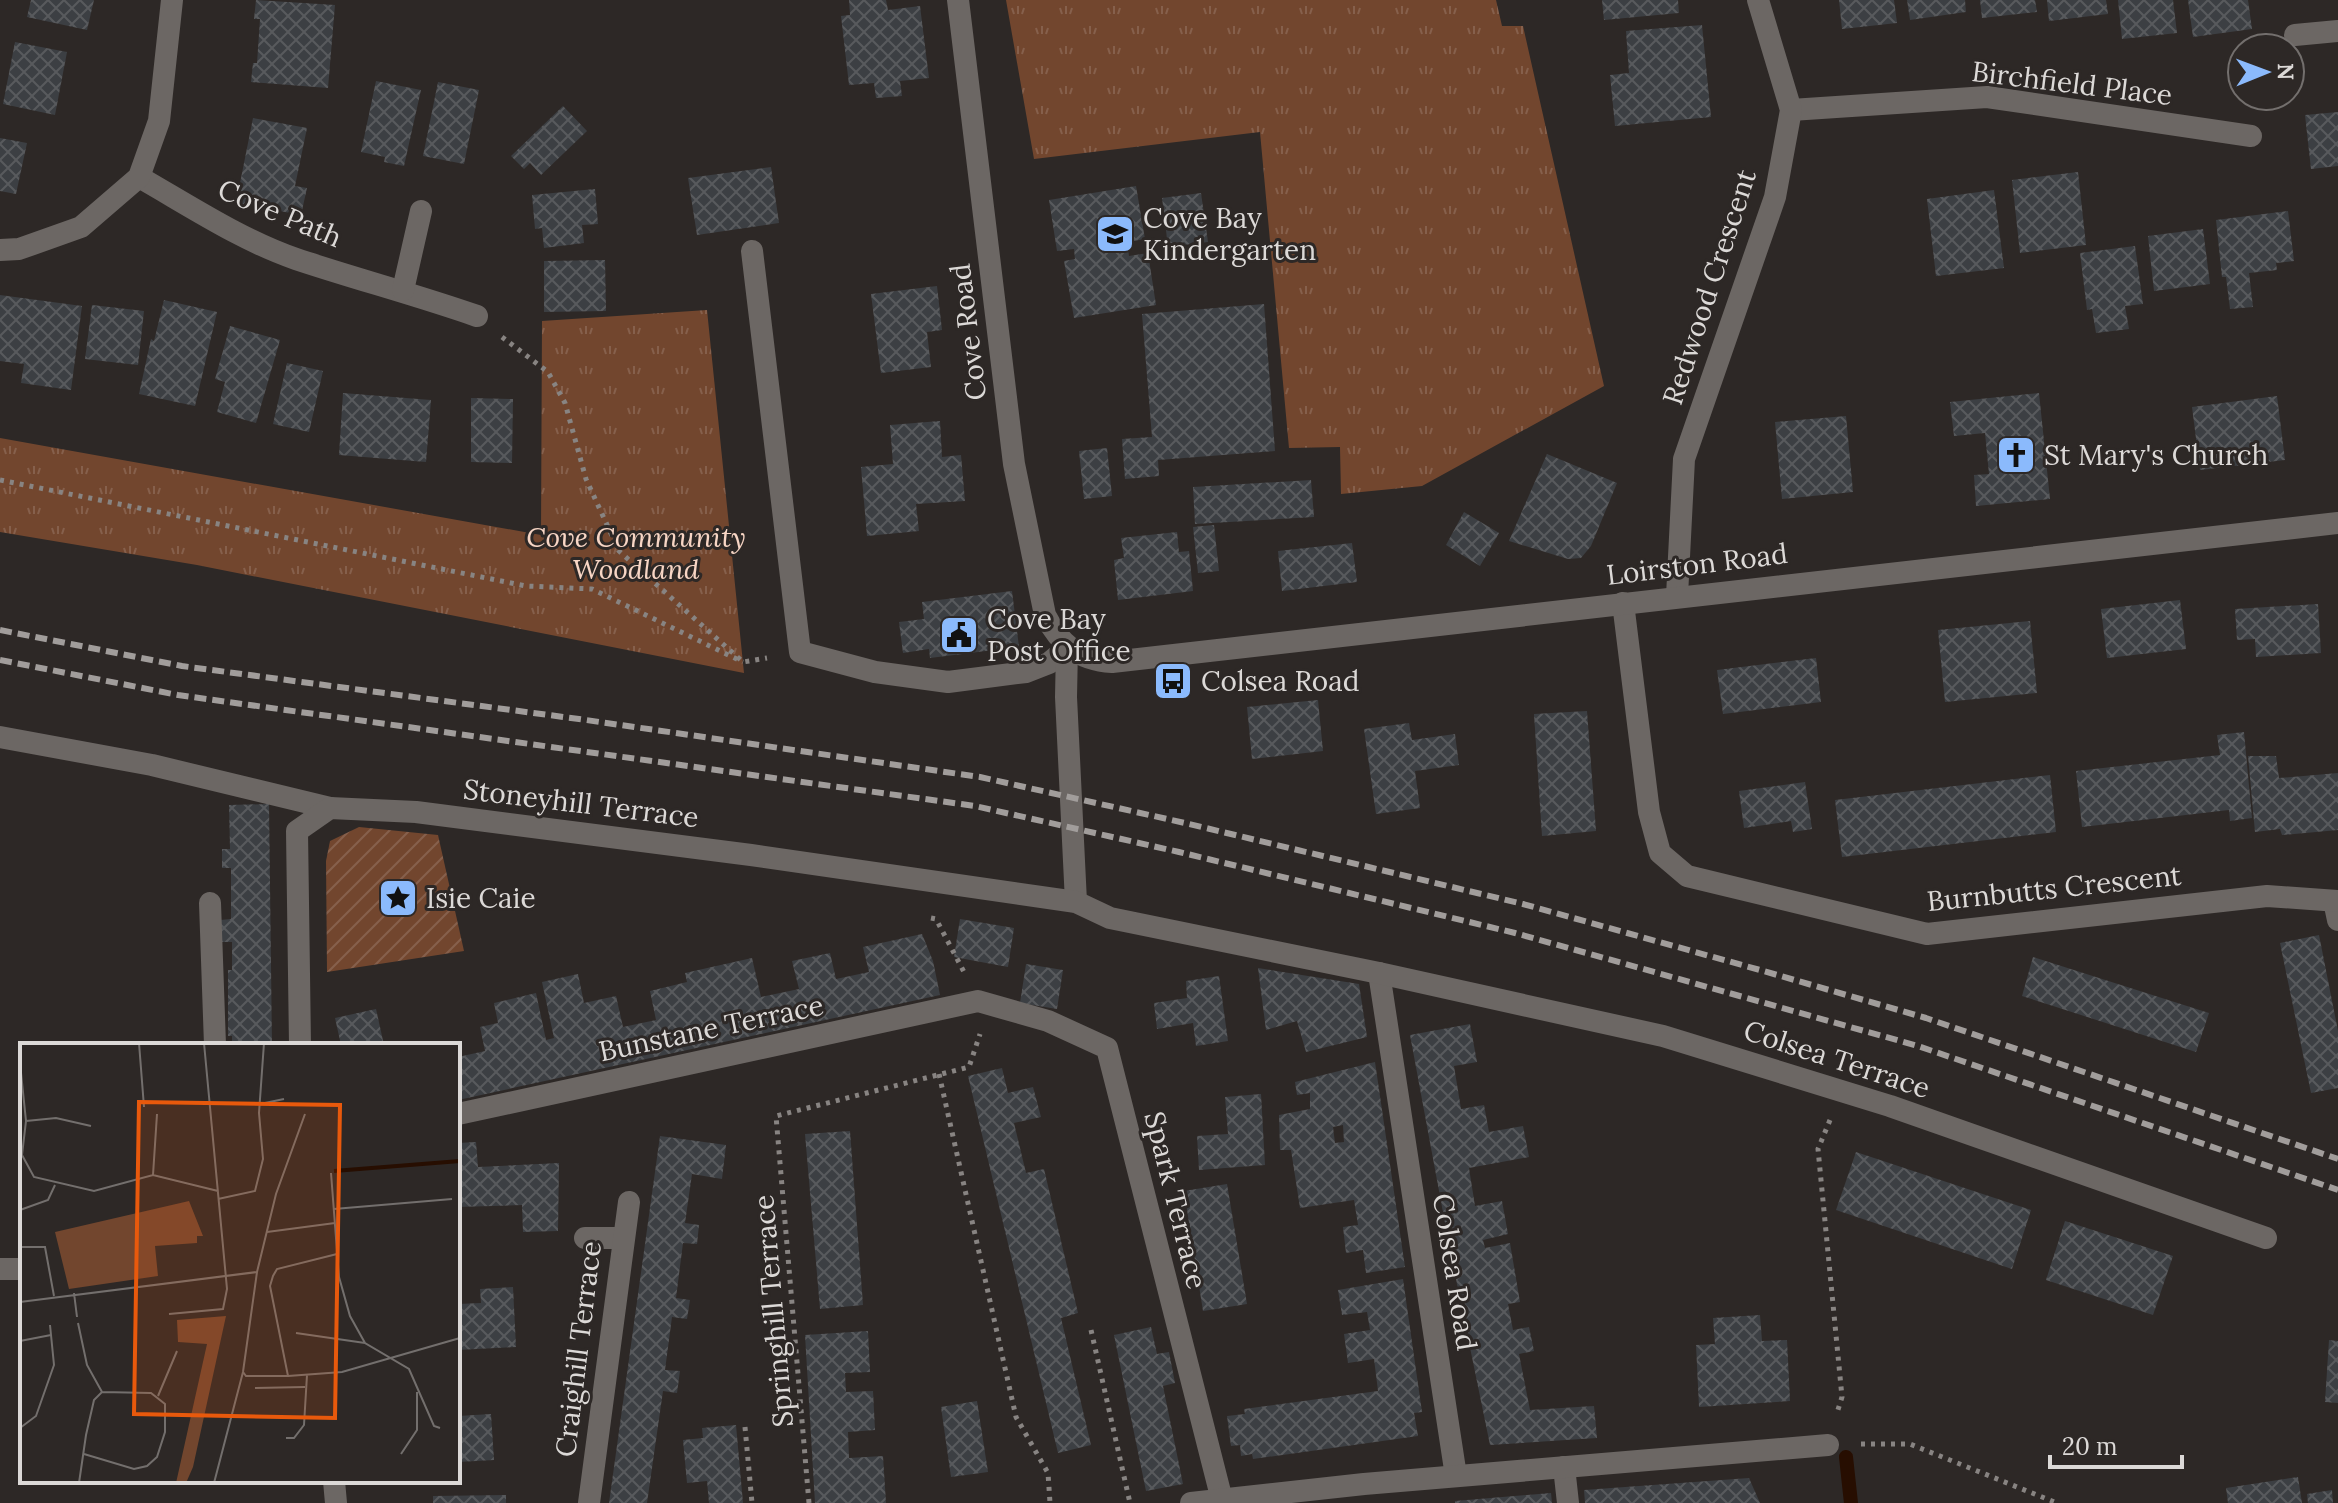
<svg xmlns="http://www.w3.org/2000/svg" width="2338" height="1503" viewBox="0 0 2338 1503" font-family="Lora,serif">
  <defs>
    <pattern id="park-tufts" width="24" height="20" patternUnits="userSpaceOnUse" patternTransform="scale(2)"><rect width="24" height="20" fill="#72462e"/><path d="M3 7l-1-3M5 7V3M7 7l1-3M15 17l-1-3M17 17v-4M19 17l1-3" fill="none" stroke="#86604c"/></pattern>
    <pattern id="garden-furrows" width="10" height="10" patternUnits="userSpaceOnUse" patternTransform="scale(2)"><rect width="10" height="10" fill="#72462e"/><path d="M-1 1l2-2M0 10L10 0M9 11l2-2" fill="none" stroke="#86604c"/></pattern>
    <pattern id="building-cross-hatch" width="8" height="8" patternUnits="userSpaceOnUse" patternTransform="scale(2)"><rect width="8" height="8" fill="#3c3f43"/><path d="M0 0l8 8M0 8l8-8" fill="none" stroke="#585a5d"/></pattern>
  </defs>
  <rect width="100%" height="100%" fill="#2d2826"/>
  <!-- park -->
  <g fill="url(#park-tufts)">
    <path d="M1006 0H1496L1502 26H1523L1604 386 1422 486 1341 494 1340 447 1289 448 1260 132 1034 159Z"/>
    <path d="M707 310 744 673 197 565 0 532V438L541 535 542 321Z"/>
  </g>
  <!-- garden -->
  <path fill="url(#garden-furrows)" d="M359 827 438 835 464 951 327 972 326 861 330 841Z"/>
  <g fill="none" stroke-linecap="round" stroke-linejoin="round">
    <!-- stream -->
    <path stroke="#270e01" stroke-width="14" d="M1846 1457 1851 1503"/>
  </g>
  <!-- building -->
  <g fill="url(#building-cross-hatch)" fill-rule="evenodd">
    <path d="M31 0H94L87 30 27 17Z"/>
    <path d="M256 0 335 5 328 88 251 82 253 63H257L260 19H254Z"/>
    <path d="M849 0H886L888 10 920 6 929 78 900 81 902 96 876 98 874 83 849 85 841 16 850 15Z"/>
    <path d="M1602 0H1678L1679 13 1604 20Z"/>
    <path d="M1839 0H1894L1897 23 1842 29Z"/>
    <path d="M1907 0H1965L1966 12 1910 20Z"/>
    <path d="M1980 0H2035L2037 12 1982 18Z"/>
    <path d="M2047 0H2106L2108 14 2049 21Z"/>
    <path d="M2118 0H2173L2177 33 2122 39Z"/>
    <path d="M2188 0H2248L2252 29 2193 37Z"/>
    <path d="M1702 25 1711 117 1615 126 1610 75 1629 73 1626 31Z"/>
    <path d="M15 42 67 52 55 115 3 104Z"/>
    <path d="M376 81 421 90 404 166 384 162 385 157 361 152Z"/>
    <path d="M438 82 479 90 464 164 423 156Z"/>
    <path d="M563 106 587 131 541 175 530 163 524 169 511 156Z"/>
    <path d="M2338 112V166L2311 169 2305 115Z"/>
    <path d="M253 118 307 128 295 186 307 188 301 215 236 203Z"/>
    <path d="M0 138 27 143 16 194 0 191Z"/>
    <path d="M771 167 779 223 697 235 688 178Z"/>
    <path d="M2078 172 2086 245 2020 253 2012 180Z"/>
    <path d="M1136 186 1145 239 1127 242 1129 256 1148 253 1156 305 1074 318 1064 261 1075 259 1074 249 1057 251 1049 200Z"/>
    <path d="M595 189 598 224 582 225 584 243 544 248 542 228 535 229 532 195Z"/>
    <path d="M1994 190 2004 268 1936 276 1927 199Z"/>
    <path d="M1201 193 1208 242 1168 247 1162 198Z"/>
    <path d="M2288 211 2294 261 2276 263 2277 270 2249 273 2253 307 2230 309 2226 277H2222L2216 220Z"/>
    <path d="M2203 229 2210 284 2154 291 2148 236Z"/>
    <path d="M2135 246 2143 304 2125 306 2129 329 2096 333 2092 309 2087 310 2080 253Z"/>
    <path d="M605 260 606 311 544 312V261Z"/>
    <path d="M937 286 942 330 927 332 931 367 881 373 871 294Z"/>
    <path d="M0 295 82 306 71 390 21 383 24 364 0 361Z"/>
    <path d="M164 300 217 312 195 406 139 394 151 339 154 341Z"/>
    <path d="M1264 304 1275 451 1158 460 1159 476 1125 479 1122 439 1152 437 1142 314Z"/>
    <path d="M92 305 144 311 138 365 85 359Z"/>
    <path d="M230 326 280 340 256 423 217 412 225 382 215 379Z"/>
    <path d="M287 363 323 371 309 432 273 424Z"/>
    <path d="M343 393 431 400 426 462 339 455Z"/>
    <path d="M2039 393 2050 499 1976 506 1974 475 1989 474 1985 433 1954 436 1950 402Z"/>
    <path d="M2277 396 2285 460 2200 470 2192 407Z"/>
    <path d="M471 398 513 399 512 463 471 462Z"/>
    <path d="M1846 416 1853 492 1782 499 1775 422Z"/>
    <path d="M940 421 942 457 961 455 965 501 916 504 919 531 867 536 861 467 893 464 890 425Z"/>
    <path d="M1107 448 1112 496 1084 499 1079 451Z"/>
    <path d="M1547 454 1617 483 1591 546 1581 558 1568 559 1509 541Z"/>
    <path d="M1311 480 1314 517 1195 524 1193 487Z"/>
    <path d="M1464 512 1499 533 1480 566 1446 545Z"/>
    <path d="M1214 525 1219 571 1198 573 1193 527Z"/>
    <path d="M1177 532 1179 552 1189 551 1193 591 1118 600 1114 560 1124 558 1121 538Z"/>
    <path d="M1352 543 1357 582 1282 591 1278 551Z"/>
    <path d="M1012 591 1019 647 930 658 929 649 903 653 899 622 924 619 922 602Z"/>
    <path d="M2180 600 2186 649 2107 658 2101 609Z"/>
    <path d="M2318 604 2321 653 2256 657 2255 639 2237 640 2235 609Z"/>
    <path d="M2030 621 2037 693 1945 702 1938 630Z"/>
    <path d="M1816 658 1821 702 1723 714 1717 670Z"/>
    <path d="M1318 700 1323 751 1252 759 1247 707Z"/>
    <path d="M1587 711 1596 831 1542 836 1534 714Z"/>
    <path d="M1409 723 1412 740 1455 734 1459 765 1415 771 1420 808 1376 814 1364 729Z"/>
    <path d="M2244 732 2252 818 2230 821 2229 810 2082 827 2076 771 2220 755 2217 735Z"/>
    <path d="M2248 756H2276L2279 778 2338 773V830L2282 835 2280 829 2255 832Z"/>
    <path d="M2050 775 2056 832 1842 857 1835 800Z"/>
    <path d="M1805 782 1812 829 1793 832 1791 821 1744 828 1739 791Z"/>
    <path d="M269 804 272 1045H232V1036H228V970H232V942H220V920L231 919V868H222V849H230L229 805Z"/>
    <path d="M960 919 1014 928 1008 967 954 957Z"/>
    <path d="M922 934 933 961 940 995 458 1100V1057L485 1051 480 1027 498 1023 494 1003 536 993 546 1040 554 1038 542 982 578 974 584 1003 616 996 623 1027 656 1020 650 991 687 982 685 973 752 958 761 997 799 989 792 961 830 953 836 979 869 972 863 947Z"/>
    <path d="M2319 935 2338 1031V1088L2311 1093 2280 943Z"/>
    <path d="M2033 957 2209 1013 2196 1052 2022 996Z"/>
    <path d="M1026 964 1063 970 1057 1009 1020 1003Z"/>
    <path d="M1258 968 1359 984 1367 1037 1306 1052 1297 1021 1266 1030Z"/>
    <path d="M1219 976 1228 1041 1196 1046 1193 1023 1157 1029 1154 1003 1187 998 1186 981Z"/>
    <path d="M376 1009 384 1045H341L335 1018Z"/>
    <path d="M1470 1024 1477 1062 1454 1066 1461 1109 1484 1105 1489 1132 1523 1126 1529 1157 1469 1168 1475 1206 1502 1201 1508 1234 1483 1240 1485 1248 1510 1243 1520 1302 1508 1304 1513 1330 1529 1327 1534 1351 1519 1354 1530 1410 1594 1406 1597 1438 1490 1445 1450 1250 1410 1035Z"/>
    <path d="M1375 1062 1405 1267 1366 1273 1363 1250 1346 1253 1343 1227 1358 1225 1354 1200 1300 1208 1291 1150H1280L1279 1115 1310 1109V1093L1297 1095 1295 1082ZM1343 1125 1344 1142 1335 1143 1333 1127Z"/>
    <path d="M1002 1068 1008 1093 1033 1087 1041 1117 1014 1123 1026 1173 1044 1169 1078 1313 1061 1318 1091 1445 1058 1453 968 1076Z"/>
    <path d="M1261 1094 1265 1165 1199 1170 1197 1136 1228 1134 1225 1097Z"/>
    <path d="M850 1131 863 1305 820 1309 805 1134Z"/>
    <path d="M660 1136 726 1145 722 1179 692 1174 685 1223 699 1225 697 1244 683 1243 676 1298 690 1300 687 1319 672 1317 665 1370 680 1371 677 1393 663 1391 647 1503H609Z"/>
    <path d="M476 1142 478 1167 559 1163 558 1231 523 1232 522 1205 458 1207V1143Z"/>
    <path d="M1856 1152 2031 1210 2012 1269 1836 1210Z"/>
    <path d="M1227 1184 1247 1304 1203 1311 1184 1191Z"/>
    <path d="M2065 1221 2173 1256 2153 1315 2046 1280Z"/>
    <path d="M1403 1279 1422 1412 1414 1413 1418 1436 1253 1459 1252 1454 1241 1456 1240 1445 1231 1446 1227 1416 1245 1414 1244 1409 1378 1391 1374 1359 1348 1363 1344 1334 1370 1330 1367 1312 1342 1315 1338 1290Z"/>
    <path d="M513 1287 516 1347 458 1350V1304L481 1303 480 1289Z"/>
    <path d="M1760 1315 1762 1341 1787 1340 1790 1401 1699 1407 1696 1345 1715 1344 1713 1318Z"/>
    <path d="M1151 1327 1157 1354 1169 1352 1175 1383 1163 1386 1183 1484 1146 1491 1114 1335Z"/>
    <path d="M868 1331 870 1372 845 1373 846 1392 873 1391 875 1430 848 1432 849 1458 883 1456 886 1503H815L805 1335Z"/>
    <path d="M2329 1340 2338 1341V1403L2325 1402Z"/>
    <path d="M977 1401 988 1472 951 1477 941 1407Z"/>
    <path d="M491 1414 494 1460 458 1462V1416Z"/>
    <path d="M736 1425 743 1503H709L707 1481 687 1483 683 1440 703 1438 702 1428Z"/>
    <path d="M2298 1477 2302 1503H2228L2226 1488Z"/>
    <path d="M1749 1478 1760 1503H1585L1584 1490Z"/>
    <path d="M2332 1490 2333 1503H2308L2307 1494Z"/>
    <path d="M1551 1493 1552 1503H1455V1501Z"/>
    <path d="M506 1495V1503H433V1496Z"/>
  </g>
  <g fill="none" stroke-linecap="round" stroke-linejoin="round">
    <!-- path -->
    <g stroke="#888482" stroke-width="5" stroke-dasharray="4 6" stroke-linecap="butt">
      <path d="M2290 78 2299 68"/>
      <path d="M502 337 548 372 565 403 586 479 619 551 743 662 767 658"/>
      <path d="M0 480 526 586 592 589 743 662"/>
      <path d="M931 918 936 919 964 972"/>
      <path d="M939 1074 1016 1417 1048 1473 1050 1503"/>
      <path d="M1830 1120 1818 1149 1842 1397 1837 1413"/>
      <path d="M1091 1330 1130 1503"/>
      <path d="M745 1427 752 1503"/>
      <path d="M1861 1444H1910L2057 1503"/>
      <path d="M809 1503 776 1116 969 1067 980 1034"/>
    </g>
    <!-- service -->
    <g stroke="#6c6764" stroke-width="22">
      <path d="M752 251 800 652 875 672 948 682 1026 672 1049 663 1067 648"/>
      <path d="M0 737 152 765 330 808"/>
      <path d="M2334 901 2338 920"/>
      <path d="M210 903 215 1045"/>
      <path d="M0 1269H22"/>
      <path d="M1564 1467 1568 1503"/>
    </g>
    <!-- minor -->
    <g stroke="#6c6764" stroke-width="22">
      <path d="M2295 35 2338 31"/>
      <path d="M1791 110 1987 97 2251 136"/>
      <path d="M139 177C190 206 241 240 296 259 356 279 417 295 477 316"/>
      <path d="M0 250 19 249 81 227 139 177 159 121 172 0"/>
      <path d="M403 290 421 211"/>
      <path d="M1677 596 1684 459 1775 197 1791 110 1758 0"/>
      <path d="M1623 603 1649 812 1660 853 1687 876 1927 934 2267 896 2338 901"/>
      <path d="M1067 648 1066 697 1076 902"/>
      <path d="M1379 973 1456 1476"/>
      <path d="M300 1045 297 831 330 808 416 812 751 855 1076 902 1110 918 1379 973 1663 1036 1890 1106 2266 1238"/>
      <path d="M458 1114 978 1001 1048 1021 1107 1048 1222 1500"/>
      <path d="M585 1238H623"/>
      <path d="M334 1481 336 1503"/>
      <path d="M589 1503 629 1202"/>
      <path d="M1191 1503 1364 1484 1828 1445"/>
    </g>
    <!-- tertiary -->
    <path stroke="#6c6764" stroke-width="22" d="M958 0 1014 464 1045 615C1060 644 1078 660 1112 662L2338 523"/>
    <!-- rail -->
    <g stroke="#a19d9b" stroke-width="6" stroke-dasharray="12 6" stroke-linecap="butt">
      <path d="M0 630 182 666 586 720 980 777 1185 823 1523 904 1760 970 1926 1018 2338 1159"/>
      <path d="M0 660 178 695 975 806 1179 852 1515 933 1918 1046 2338 1190"/>
    </g>
  </g>
  <!-- icons -->
  <defs>
    <g id="school-square" transform="scale(2)"><rect x="-9" y="-9" width="18" height="18" rx="4" fill="#8bbafc" stroke="#2d2826"/><path d="M0-5L7-2L0 1L-7-2ZM-4 1L0 2.5L4 1V4Q0 6-4 4Z" fill="#111"/></g>
    <g id="church-square" transform="scale(2)"><rect x="-9" y="-9" width="18" height="18" rx="4" fill="#8bbafc" stroke="#2d2826"/><path d="M-1.2-6h2.4v3.5h3.3v2.4h-3.3V6h-2.4V-.1h-3.3v-2.4h3.3Z" fill="#111"/></g>
    <g id="civic-square" transform="scale(2)"><rect x="-9" y="-9" width="18" height="18" rx="4" fill="#8bbafc" stroke="#2d2826"/><path d="M-.6-6.5H3V-4.5H.6V-3L4-1V1h2V6H-6V1h2V-1L-.6-3ZM-1.2 2.5V6h2.4V2.5Z" fill="#111"/></g>
    <g id="bus-square" transform="scale(2)"><rect x="-9" y="-9" width="18" height="18" rx="4" fill="#8bbafc" stroke="#2d2826"/><path d="M-5-6H5V4H4V6H2V4H-2V6H-4V4H-5ZM-3.5-4V0h7V-4ZM-3.5 1.2v1.5H-2V1.2ZM2 1.2v1.5H3.5V1.2Z" fill="#111"/></g>
    <g id="sight-square" transform="scale(2)"><rect x="-9" y="-9" width="18" height="18" rx="4" fill="#8bbafc" stroke="#2d2826"/><path d="M0-6L1.8-2.2L6-1.7L2.9 1.2L3.7 5.4L0 3.3L-3.7 5.4L-2.9 1.2L-6-1.7L-1.8-2.2Z" fill="#111"/></g>
  </defs>
  <g fill-rule="evenodd">
    <use href="#school-square" x="1115" y="234"/>
    <use href="#church-square" x="2016" y="455"/>
    <use href="#civic-square" x="959" y="635"/>
    <use href="#bus-square" x="1173" y="681"/>
    <use href="#sight-square" x="398" y="898"/>
  </g>
  <g text-anchor="middle" dominant-baseline="central" stroke-width="6" stroke-linejoin="round" paint-order="stroke">
    <!-- street labels -->
    <g font-size="28" fill="#dcd9d7" stroke="#2d2826">
      <text transform="translate(2072 83) rotate(7)">Birchfield Place</text>
      <text transform="translate(280 213) rotate(23)">Cove Path</text>
      <text transform="translate(1709 287) rotate(-72)">Redwood Crescent</text>
      <text transform="translate(968 332) rotate(-97)">Cove Road</text>
      <text transform="translate(1697 564) rotate(-7)">Loirston Road</text>
      <text transform="translate(581 803) rotate(7)">Stoneyhill Terrace</text>
      <text transform="translate(2054 888) rotate(-6)">Burnbutts Crescent</text>
      <text transform="translate(711 1028) rotate(-12)">Bunstane Terrace</text>
      <text transform="translate(1837 1059) rotate(18)">Colsea Terrace</text>
      <text transform="translate(1176 1200) rotate(76)">Spark Terrace</text>
      <text transform="translate(1455 1272) rotate(81)">Colsea Road</text>
      <text transform="translate(773 1311) rotate(-95)">Springhill Terrace</text>
      <text transform="translate(578 1349) rotate(-83)">Craighill Terrace</text>
    </g>
    <!-- poi labels -->
    <g font-size="28" fill="#dcd9d7" stroke="#2d2826" text-anchor="start">
      <text x="1143" y="218">Cove Bay<tspan x="1143" dy="32">Kindergarten</tspan></text>
      <text x="2044" y="455">St Mary's Church</text>
      <text x="987" y="619">Cove Bay<tspan x="987" dy="32">Post Office</tspan></text>
      <text x="1201" y="681">Colsea Road</text>
      <text x="426" y="898">Isie Caie</text>
    </g>
    <!-- park labels -->
    <g font-size="28" font-style="italic" fill="#f8d6c5" stroke="#2d2826">
      <text x="636" y="537">Cove Community<tspan x="636" dy="32">Woodland</tspan></text>
    </g>
  </g>
  <!-- overview -->
  <g transform="translate(20 1043)">
    <rect width="440" height="440" fill="#2d2826"/>
    <path d="M169 158 183 193H177V200L135 203 138 233 49 246 35 189ZM206 273 173 424 166 440H156L187 301 158 299 157 277Z" fill="#72462e"/>
    <path fill="none" stroke="#270e01" stroke-width="4" d="M314 128 440 118"/>
    <path fill="none" stroke="#736f6d" stroke-width="2" d="M119 0 124 64M0 20 6 78 2 112 14 134 74 148 133 132 198 148M240 61 264 56M6 78 36 75 71 83M311 130 319 234 330 273 345 300 389 326 414 383 420 385M133 132 137 71M198 156 235 148 243 116 239 70 244 0M314 166 432 156M0 167 28 157 35 142M247 189 315 180M0 204H25L34 253M54 250 57 274M0 259 237 229M149 271 203 266 207 246 184 0M58 280 67 322 82 349M276 290 345 300M0 298 31 292M223 329 226 333H268L322 329 440 295M268 333 250 243 253 233 257 226 317 211M235 345 285 344M138 353 157 308M0 385 16 373 34 322 30 282M266 395H274L284 382 287 332M381 411 397 387V349M59 440 66 392 74 357 82 349 131 350 145 361V389L137 414 127 423 114 426 64 411M194 440 223 329 237 229 256 151 285 71"/>
    <path fill="#e8590c" fill-opacity="0.15" stroke="#e8590c" stroke-width="4" d="M119 59 320 62 315 375 114 371Z"/>
    <rect width="440" height="440" fill="none" stroke="#dcd9d7" stroke-width="4"/>
  </g>
  <!-- north arrow -->
  <g transform="translate(2266 72) rotate(89)"><circle r="38" fill="#2d2826" stroke="#736f6d" stroke-width="2"/>
  <path d="M0-6L14 30L0 20L-14 30Z" fill="#8bbafc"/>
  <text y="-12" font-size="22" font-weight="bold" text-anchor="middle" fill="#dcd9d7">N</text>
  </g>
  <!-- scale -->
  <path d="M2050 1455v12h132v-12" fill="none" stroke="#dcd9d7" stroke-width="4"/>
  <text x="2062" y="1455" font-size="24" fill="#dcd9d7" stroke="#2d2826" stroke-width="6" paint-order="stroke">20 m</text>
</svg>
